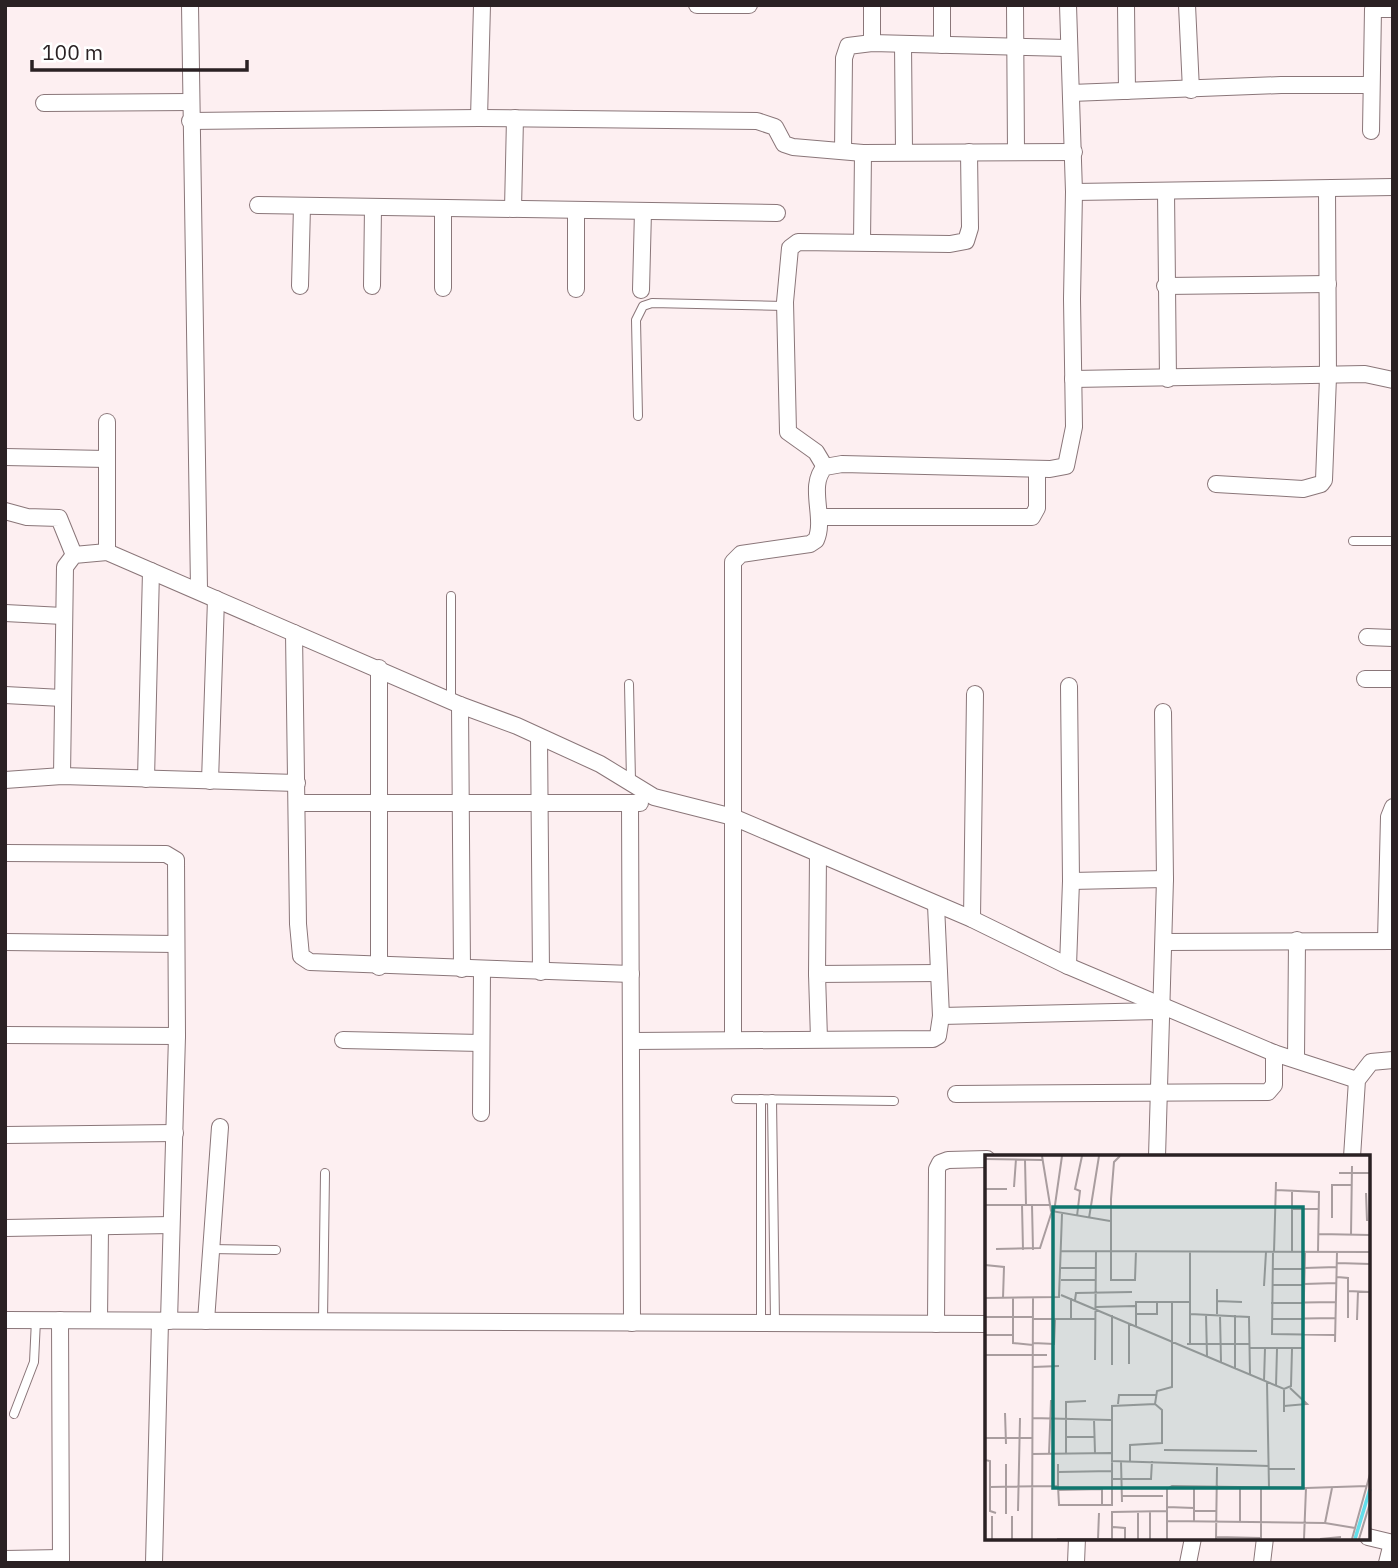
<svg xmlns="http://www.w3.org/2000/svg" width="1398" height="1568" viewBox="0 0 1398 1568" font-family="'IBM Plex Sans',sans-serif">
  <rect width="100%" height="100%" fill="#fdeff1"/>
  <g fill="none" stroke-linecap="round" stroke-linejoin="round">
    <!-- lane casing -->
    <g stroke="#8a7679" stroke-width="10">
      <g id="lane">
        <path d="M638 416 636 320 643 306 652 303 785 306"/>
        <path d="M1353 541H1393"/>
        <path d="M451 596V700"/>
        <path d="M629 684 631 781"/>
        <path d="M736 1099 894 1101"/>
        <path d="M761 1099V1322"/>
        <path d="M772 1099 775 1322"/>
        <path d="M210 1249 276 1250"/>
        <path d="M323 1321 325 1173"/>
        <path d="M14 1414 34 1362 36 1320"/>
      </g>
    </g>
    <!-- street casing -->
    <g stroke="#8a7679" stroke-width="18">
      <g id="street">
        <path d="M190 5 199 589"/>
        <path d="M697 5H749"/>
        <path d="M872 5V43"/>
        <path d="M1015 5 1016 152"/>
        <path d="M1126 5 1127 91"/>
        <path d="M1187 5 1191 90"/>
        <path d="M903 44 904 151"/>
        <path d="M942 45V5"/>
        <path d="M1071 93 1281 85H1371"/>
        <path d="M44 103 190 102"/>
        <path d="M479 118 482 5"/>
        <path d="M190 121 479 118 757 121 775 127 784 144 793 147 863 153 1074 152"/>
        <path d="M1371 131 1373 9H1393"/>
        <path d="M843 151 844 58 848 46 872 43 1068 48"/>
        <path d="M1074 192 1393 187"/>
        <path d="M1166 192 1168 379"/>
        <path d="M258 205 777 213"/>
        <path d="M443 208V288"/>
        <path d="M513 209 515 118"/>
        <path d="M576 210V289"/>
        <path d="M862 242 863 153"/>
        <path d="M300 286 302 206"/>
        <path d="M372 286 373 207"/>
        <path d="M1165 286 1328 284"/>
        <path d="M641 290 643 211"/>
        <path d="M1073 379 1365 374 1393 380"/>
        <path d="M107 422V552"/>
        <path d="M5 457 106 459"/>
        <path d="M825 467 816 452 788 432 785 302 790 248 798 242 950 244 966 241 970 228 969 152"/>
        <path d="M1216 484 1303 489 1321 484 1324 480 1328 377 1327 189"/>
        <path d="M5 511 27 517 59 518 74 555"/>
        <path d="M819 517H1032L1037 508V469"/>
        <path d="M5 613 63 616"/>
        <path d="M294 633 298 924 301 956 310 962 631 974"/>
        <path d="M1367 637 1393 638"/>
        <path d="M379 668V967"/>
        <path d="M1365 679H1393"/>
        <path d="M5 695 62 698"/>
        <path d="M460 705 462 969"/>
        <path d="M539 737 541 972"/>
        <path d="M62 776 65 567 74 555 107 552 460 705 517 726 600 764 654 797 733 817 972 919 1068 966 1274 1053 1357 1080"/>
        <path d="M146 779 151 571"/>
        <path d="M5 780 62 776 297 783"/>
        <path d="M210 781 216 599"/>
        <path d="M298 803H640"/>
        <path d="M630 803 632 1323"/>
        <path d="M5 853 166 854 176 860 177 1036 169 1321"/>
        <path d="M1071 881 1165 879"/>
        <path d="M972 919 975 694"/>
        <path d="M1386 941 1389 817 1393 807"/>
        <path d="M5 942 176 944"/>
        <path d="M1164 942 1393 941"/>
        <path d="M1068 966 1071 881 1069 686"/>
        <path d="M817 974 818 854"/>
        <path d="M941 1016 1159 1011"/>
        <path d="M5 1035 177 1036"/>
        <path d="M733 1039V562L741 554 810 544 816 540C826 518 807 485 825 467L842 464 1050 469 1066 466 1074 427 1072 299 1074 192 1068 5"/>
        <path d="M819 1039 817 974 939 973"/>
        <path d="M343 1040 481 1043"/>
        <path d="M632 1041 933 1039 938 1036 941 1016 936 905"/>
        <path d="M1296 1059 1297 940"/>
        <path d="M956 1094 1268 1092 1274 1085V1053"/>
        <path d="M481 1113 482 970"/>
        <path d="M5 1135 175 1133"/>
        <path d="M1157 1157 1165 879 1163 712"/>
        <path d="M1352 1157 1357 1080 1371 1062 1393 1060"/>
        <path d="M5 1228 171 1225"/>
        <path d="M5 1320 987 1324"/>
        <path d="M60 1320 61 1563"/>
        <path d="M99 1320 100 1228"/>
        <path d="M206 1321 220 1127"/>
        <path d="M936 1324 937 1169 940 1163 948 1160 987 1159"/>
        <path d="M1368 1537 1393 1543"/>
        <path d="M5 1559 61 1558"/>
        <path d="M154 1563 160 1321"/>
        <path d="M1076 1563 1077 1538"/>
        <path d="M1188 1563 1193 1538"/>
        <path d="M1262 1563 1265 1538"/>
        <path d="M1387 1563 1392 1543"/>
      </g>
    </g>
    <!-- lane -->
    <use href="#lane" stroke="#fff" stroke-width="8"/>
    <!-- street -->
    <use href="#street" stroke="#fff" stroke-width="16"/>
  </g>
  <!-- overview -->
  <g transform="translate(985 1155)">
    <rect width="385" height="385" fill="#fdeff1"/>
    <path fill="none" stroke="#62deea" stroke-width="3.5" d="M370 384 385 334"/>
    <path fill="none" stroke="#a99d9f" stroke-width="2" d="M57 1 66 56 125 66M135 1 129 7 126 44V125H150L151 96M0 4 57 5M40 5 41 50M354 18H385M29 32 31 4M0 34H22M291 35 334 37 333 97M307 35V97M381 38 382 66M0 50H65M37 50 38 95M47 50 48 95M307 54H334M69 57 77 1M92 61 95 36 90 34 97 1M104 63 114 1M347 63V30H367M334 79 385 80M366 80 367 11M11 94 55 93 67 56M76 96 385 97M205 96V189M288 97 287 179 350 180M289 97 291 27M352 108 385 109M0 110 19 112 18 143M76 113H111M287 114 352 112M352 122 363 123V136L385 137M76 125H111M287 130 351 128M279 131 281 97M76 140 299 234 306 231 307 194M0 143 74 142 77 59M28 143V188L48 190M90 145 91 138 147 137M232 146 257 147M286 148 351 147M111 152 150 151M150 159H172V147M205 159 264 162 265 220M221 159 222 201M232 159V134M235 160 236 207M250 160V213M0 162H48M363 163V136M48 164H110M287 164 351 163M86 165V143M372 165 373 136M151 171V147H205M0 180H28M318 180 320 97M350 187 352 97M48 188 69 189 70 164M202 189H265M265 193H318M0 200H62M110 205 111 96M144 209V169M127 210V160M48 212 74 211M279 226 280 193M282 227 284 333M291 231 292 194M299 234V257M133 249 134 240H172M299 251 322 249 305 233M20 258 21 289M47 263 126 265M109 265 110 298M81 282H110M0 283H47M179 295 272 296M47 299 126 298M64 299 66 245M81 299V247L101 246M0 305 5 306V356L11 358M126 306 284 311M136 306 137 347M145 306V290L177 288V255L170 249M284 314H310M73 317 127 316M127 324H166L167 306M73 331 74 350H127V251L170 249 172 236 187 232V147M5 332 73 331V309M209 333V367M321 333 382 331M73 335 117 334V350M137 341H178M182 352 209 353M33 356 35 263M127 356V384M209 356H231M127 357 182 356M21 359V309M7 361V384M182 366 340 368 370 373M255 367V333M340 368 347 333M128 372 140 373V384M231 382 276 383M27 384V361M47 384 48 143M72 384H127M113 384 114 358M153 384V356M165 384V356M182 384V334L187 331 321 333 319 384M231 384 232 312M276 384V333M335 384 356 382M367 384 385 319M374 384 385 348"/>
    <path fill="#0f766e" fill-opacity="0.15" stroke="#0f766e" stroke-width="3.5" d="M68 52H318V333H68Z"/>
    <rect width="385" height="385" fill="none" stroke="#2a2123" stroke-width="3.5"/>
  </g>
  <!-- border -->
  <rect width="1398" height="1568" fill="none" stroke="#2a2123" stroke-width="14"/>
  <!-- scale -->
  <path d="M32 60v10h215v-10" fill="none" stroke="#2a2123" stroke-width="3.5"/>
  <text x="42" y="60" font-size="21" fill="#2a2123" stroke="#ffffff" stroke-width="5" paint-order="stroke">100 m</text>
</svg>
